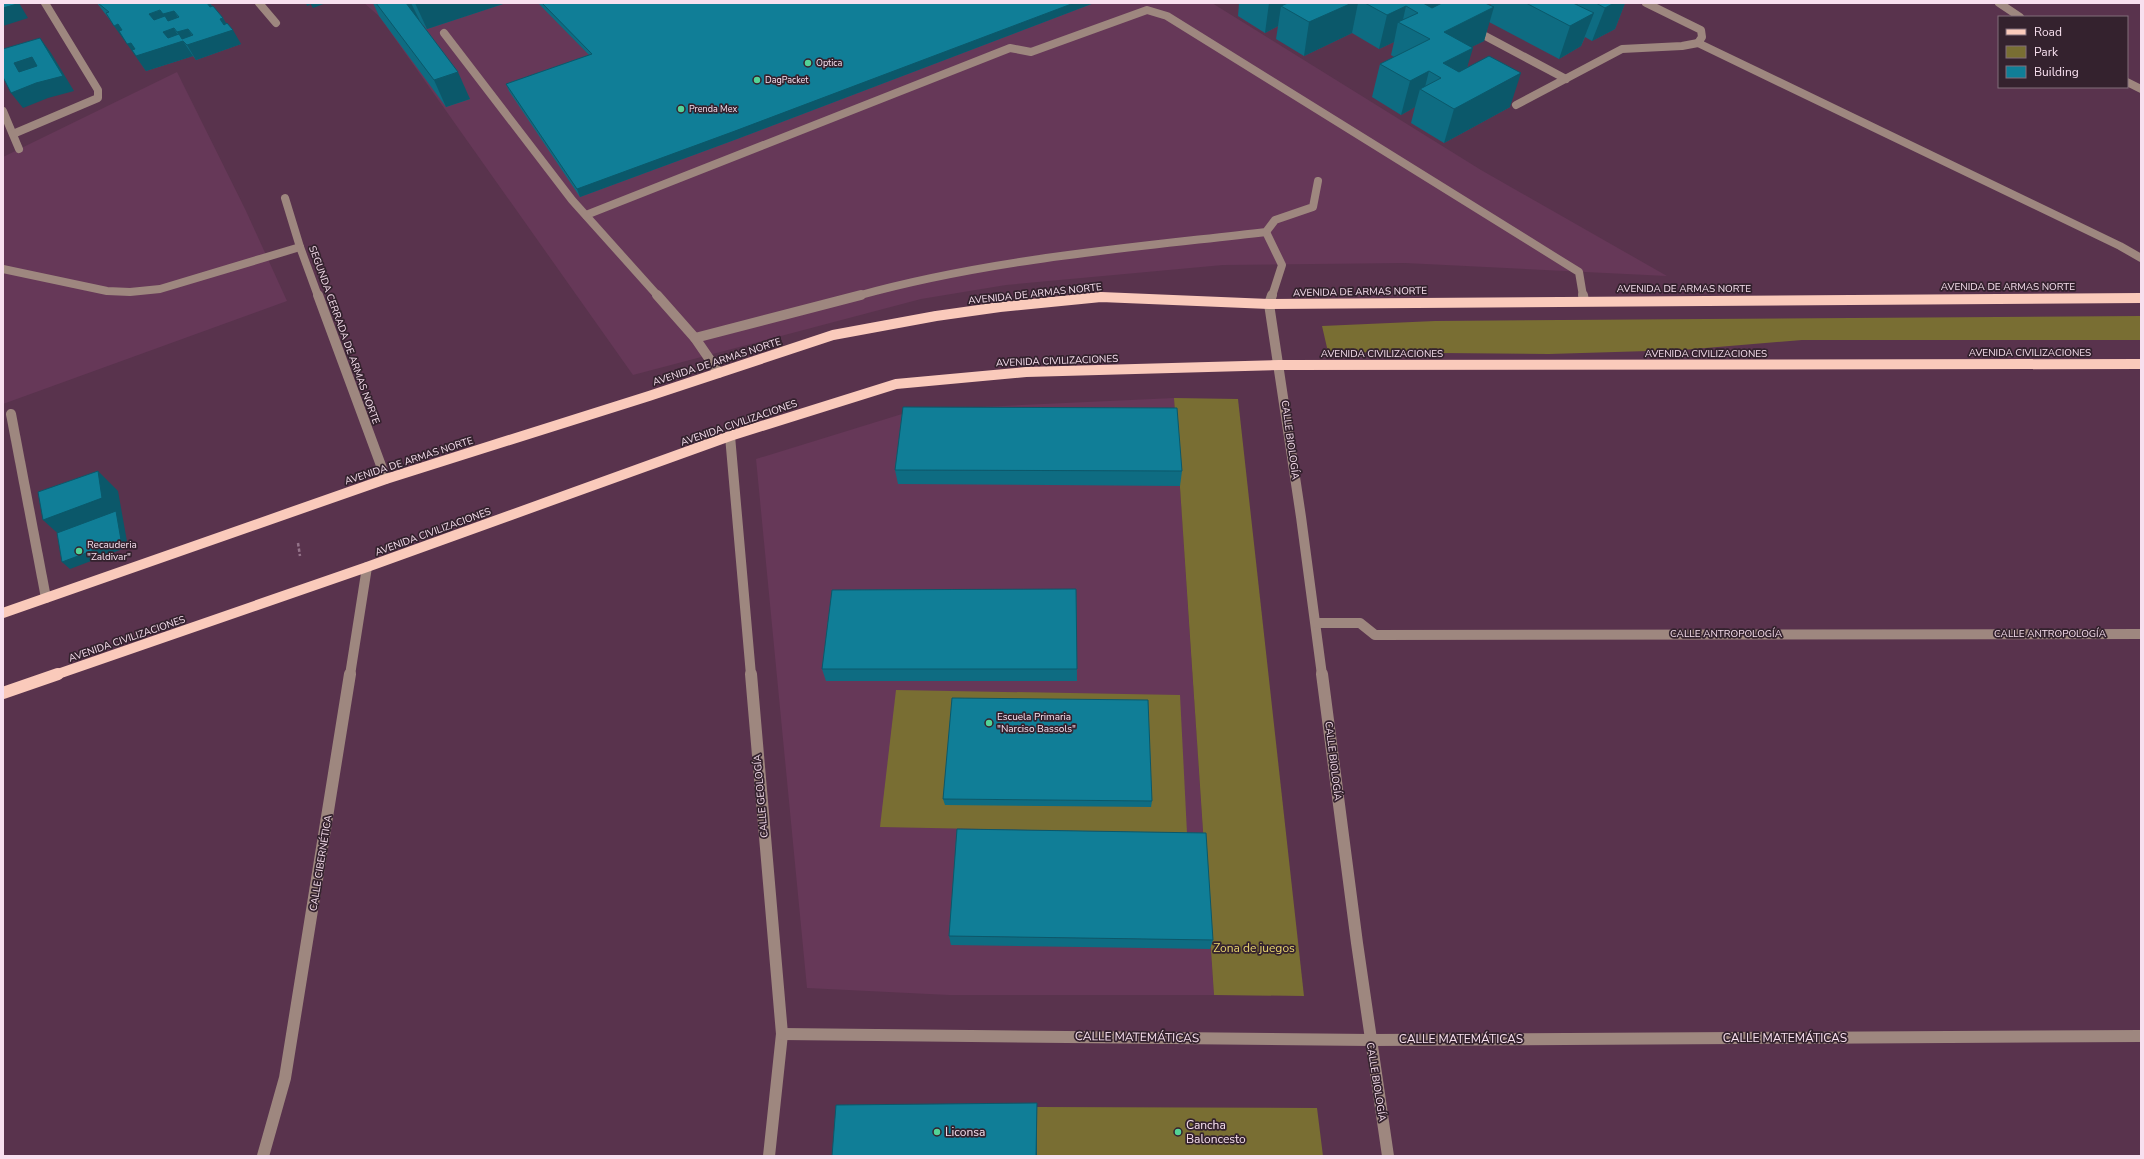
<svg xmlns="http://www.w3.org/2000/svg" width="2144" height="1159" viewBox="0 0 2144 1159" font-family="'Nunito Sans',sans-serif">
  <rect width="100%" height="100%" fill="#59334d"/>
  <!-- built -->
  <g fill="#663858">
    <path d="M364 3H1212L1481 170 1667 276 1405 263 1223 265 1006 285 921 299 633 375 379 16Z"/>
    <path d="M177 72 246 211 287 301 3 404V157Z"/>
    <path d="M1174 398 1214 995H949L807 988 756 459 915 410Z"/>
  </g>
  <!-- green -->
  <g fill="#796e33">
    <path d="M2141 316V340H1802L1682 350 1549 354 1328 352 1322 326 1435 321Z"/>
    <path d="M1174 398 1238 399 1304 996 1214 995Z"/>
    <path d="M896 690 1180 695 1187 833 880 827Z"/>
    <path d="M1037 1107 1317 1108 1323 1156H1037Z"/>
  </g>
  <g fill="none" stroke-linecap="round" stroke-linejoin="round">
    <!-- path -->
    <path stroke="#947389" stroke-width="2.5" stroke-dasharray="3.5 2" stroke-linecap="butt" d="M298 543 300 556"/>
    <!-- minor-far2 -->
    <g stroke="#9e877f" stroke-width="8">
      <path d="M259 3 276 23"/>
      <path d="M1646 3 1701 30 1702 37 1698 43 2120 246 2141 258"/>
      <path d="M1999 3 2020 17"/>
      <path d="M1474 30 1566 79"/>
      <path d="M444 33 572 200 658 296"/>
      <path d="M2127 82 2141 89"/>
      <path d="M1516 105 1622 49 1682 46 1698 43"/>
      <path d="M3 111 19 149"/>
      <path d="M13 134 98 98V90L45 3"/>
      <path d="M285 198 300 247 318 296"/>
      <path d="M586 215 1010 48 1031 52 1147 10 1167 16 1579 272 1583 296"/>
      <path d="M1266 232 1282 265 1272 296"/>
      <path d="M3 269 107 291 130 292 160 289 300 247"/>
      <path d="M857 296C990 259 1129 248 1266 232L1275 220 1313 207 1318 181"/>
    </g>
    <!-- minor-far1 -->
    <g stroke="#9e877f" stroke-width="10">
      <path d="M318 295 386 479"/>
      <path d="M657 295 695 338 719 373"/>
      <path d="M1272 295 1269 304 1301 517 1322 675"/>
      <path d="M1583 295 1584 301"/>
      <path d="M695 338 861 295"/>
      <path d="M11 414 46 598"/>
      <path d="M730 436 751 675"/>
      <path d="M1316 623H1360L1375 635 2141 634"/>
      <path d="M350 675 367 567"/>
    </g>
    <!-- minor -->
    <g stroke="#9e877f" stroke-width="12">
      <path d="M751 674 782 1034 769 1156"/>
      <path d="M1322 674 1357 943 1388 1156"/>
      <path d="M782 1034 1370 1040 2141 1036"/>
      <path d="M263 1156 285 1078 350 674"/>
    </g>
    <!-- major-far1 -->
    <g stroke="#facabb" stroke-width="10">
      <path d="M3 613 386 479 649 396 833 335 936 316 1000 307 1101 297 1269 304 2141 298"/>
      <path d="M55 675 367 567 730 436 896 384 1026 372 1279 365 2141 364"/>
    </g>
    <!-- major -->
    <path stroke="#facabb" stroke-width="12" d="M3 693 58 674"/>
  </g>
  <!-- wall -->
  <g fill="#0e6c82">
    <path d="M97 3H210L212 6 223 18 226 24 241 44 196 60 193 56 146 71 125 40Z"/>
    <path d="M373 3H506L427 29 421 23 470 99 446 107 379 16Z"/>
    <path d="M538 3H1094L737 139 580 197 509 91 506 84 589 55Z"/>
    <path d="M1239 3H1440V4L1490 6 1491 3H1625L1615 29 1592 41 1585 37 1581 46 1559 59 1489 22 1484 41 1471 47 1467 68 1510 107 1444 143 1411 123 1415 107 1401 115 1372 97 1380 64 1394 57 1391 55 1394 42 1379 49 1352 33 1304 56 1276 39 1278 26 1265 33 1238 16Z"/>
    <path d="M895 470 1182 471 1180 486 898 484Z"/>
    <path d="M1076 589 1077 681H826L822 669Z"/>
    <path d="M943 799 1152 801 1151 807 945 805Z"/>
    <path d="M949 936 1213 940 1210 949 951 945Z"/>
  </g>
  <!-- shaded-wall -->
  <g fill="#0b586a">
    <path d="M17 3H19L28 18 3 26V8Z"/>
    <path d="M206 3H210L217 15Z"/>
    <path d="M306 3H309L310 5 307 6Z"/>
    <path d="M310 3H326L313 8Z"/>
    <path d="M405 3H411L420 21Z"/>
    <path d="M415 3H506L427 29Z"/>
    <path d="M1074 3H1094L737 139 580 197 577 189Z"/>
    <path d="M1269 3H1287L1281 6 1278 26 1265 33Z"/>
    <path d="M1352 3H1358L1352 33 1304 56 1309 22Z"/>
    <path d="M1412 3H1440L1437 16 1418 13Z"/>
    <path d="M1569 3H1578L1571 25 1594 13 1581 46 1559 59 1570 26Z"/>
    <path d="M1614 3H1625L1615 29 1592 41 1605 8Z"/>
    <path d="M1406 6 1402 24 1398 22 1394 42 1379 49 1387 15Z"/>
    <path d="M1494 7 1484 41 1435 65 1444 32Z"/>
    <path d="M169 8 161 11 170 25 159 29 149 14Z"/>
    <path d="M174 11 183 26 174 29 182 41 177 32 188 29 196 42 220 19 223 18 230 30H233L241 44 196 60 187 45 183 41 193 56 146 71 127 44 172 29 163 14Z"/>
    <path d="M118 24 128 39 124 40 114 26Z"/>
    <path d="M40 38 51 53 74 91 48 98 23 108 11 93 19 72 14 63 32 57 43 72Z"/>
    <path d="M1473 48 1463 81 1441 78 1443 63Z"/>
    <path d="M1429 71 1424 91 1420 89 1415 107 1401 115 1410 81Z"/>
    <path d="M458 72 470 99 446 107 434 80Z"/>
    <path d="M1521 73 1510 107 1444 143 1454 109Z"/>
    <path d="M98 471 118 491 128 547 70 569 62 562 65 540 43 520Z"/>
    <path d="M1037 1103V1156H1036Z"/>
  </g>
  <!-- building -->
  <g fill="#107e97" stroke="#0b586a" fill-rule="evenodd">
    <path d="M3 3H17V4L3 8Z"/>
    <path d="M98 3H207L210 7 213 6 223 18 220 19 224 25 227 23 233 30 187 45 183 41 136 56 132 50 135 49 131 43 127 44 119 31 122 30 118 24 114 26 106 13 109 12ZM160 10 163 14 174 11 179 17 168 21 165 16 154 20 149 14ZM174 28 177 32 188 29 193 35 182 39 179 34 168 38 163 32Z"/>
    <path d="M376 3H406L458 72 434 80Z"/>
    <path d="M542 3H1074L735 131 577 189 506 84 592 54Z"/>
    <path d="M1288 3H1352L1309 22 1281 6Z"/>
    <path d="M1365 3H1423L1432 8 1442 3H1485L1494 7 1444 32 1473 48 1443 63 1459 72 1489 56 1521 73 1454 109 1420 89 1441 78 1429 71 1410 81 1380 64 1430 39 1398 22 1418 13 1406 6 1387 15Z"/>
    <path d="M1526 3H1573L1594 13 1570 26Z"/>
    <path d="M1596 3H1614L1605 8Z"/>
    <path d="M40 38 63 76 36 83 11 93 3 77V49ZM32 57 37 66 19 72 14 63Z"/>
    <path d="M903 407 1177 408 1182 471 895 470Z"/>
    <path d="M98 471 102 498 43 520 38 492Z"/>
    <path d="M116 511 121 540 62 562 57 533Z"/>
    <path d="M1076 589 1077 669H822L832 590Z"/>
    <path d="M952 698 1148 700 1152 801 943 799Z"/>
    <path d="M957 829 1206 833 1213 940 949 936Z"/>
    <path d="M1037 1103 1036 1156H832L836 1105Z"/>
  </g>
  <!-- markers -->
  <g fill="#53d396" stroke="#34222e" stroke-width="1.5">
    <circle cx="808" cy="63" r="4"/>
    <circle cx="757" cy="80" r="4"/>
    <circle cx="681" cy="109" r="4"/>
    <circle cx="79" cy="551" r="4"/>
    <circle cx="989" cy="723" r="4"/>
    <circle cx="937" cy="1132" r="4"/>
    <circle cx="1178" cy="1132" r="4"/>
  </g>
  <g text-anchor="middle" dominant-baseline="central" stroke-width="3.5" stroke-linejoin="round" paint-order="stroke">
    <!-- far-poi labels -->
    <g font-size="9" fill="#f8e0ef" stroke="#34222e" text-anchor="start">
      <text x="816" y="63">Optica</text>
      <text x="765" y="80">DagPacket</text>
      <text x="689" y="109">Prenda Mex</text>
    </g>
    <!-- street labels -->
    <g font-size="10" fill="#f8e0ef" stroke="#34222e">
      <text x="2008" y="287">AVENIDA DE ARMAS NORTE</text>
      <text x="1684" y="289">AVENIDA DE ARMAS NORTE</text>
      <text transform="translate(1360 292) rotate(-1)">AVENIDA DE ARMAS NORTE</text>
      <text transform="translate(1035 294) rotate(-6)">AVENIDA DE ARMAS NORTE</text>
      <text transform="translate(344 335) rotate(70)">SEGUNDA CERRADA DE ARMAS NORTE</text>
      <text x="2030" y="353">AVENIDA CIVILIZACIONES</text>
      <text x="1382" y="354">AVENIDA CIVILIZACIONES</text>
      <text x="1706" y="354">AVENIDA CIVILIZACIONES</text>
      <text transform="translate(1057 361) rotate(-2)">AVENIDA CIVILIZACIONES</text>
      <text transform="translate(717 362) rotate(-18)">AVENIDA DE ARMAS NORTE</text>
      <text transform="translate(739 423) rotate(-19)">AVENIDA CIVILIZACIONES</text>
      <text transform="translate(1290 440) rotate(82)">CALLE BIOLOGÍA</text>
      <text transform="translate(409 461) rotate(-18)">AVENIDA DE ARMAS NORTE</text>
      <text transform="translate(433 532) rotate(-20)">AVENIDA CIVILIZACIONES</text>
      <text x="1726" y="634">CALLE ANTROPOLOGÍA</text>
      <text x="2050" y="634">CALLE ANTROPOLOGÍA</text>
      <text transform="translate(127 639) rotate(-19)">AVENIDA CIVILIZACIONES</text>
      <text transform="translate(1333 761) rotate(83)">CALLE BIOLOGÍA</text>
      <text transform="translate(761 796) rotate(-95)">CALLE GEOLOGÍA</text>
      <text transform="translate(321 863) rotate(-81)">CALLE CIBERNÉTICA</text>
      <text transform="translate(1376 1082) rotate(81)">CALLE BIOLOGÍA</text>
    </g>
    <!-- poi labels -->
    <g font-size="10" fill="#f8e0ef" stroke="#34222e" text-anchor="start">
      <text x="87" y="545">Recauderia<tspan x="87" dy="12">"Zaldivar"</tspan></text>
      <text x="997" y="717">Escuela Primaria<tspan x="997" dy="12">"Narciso Bassols"</tspan></text>
    </g>
    <!-- near-park labels -->
    <g font-size="12" fill="#e9d66f" stroke="#34222e">
      <text x="1254" y="948">Zona de juegos</text>
    </g>
    <!-- near-street labels -->
    <g font-size="12" fill="#f8e0ef" stroke="#34222e">
      <text transform="translate(1137 1037) rotate(1)">CALLE MATEMÁTICAS</text>
      <text x="1785" y="1038">CALLE MATEMÁTICAS</text>
      <text x="1461" y="1039">CALLE MATEMÁTICAS</text>
    </g>
    <!-- near-poi labels -->
    <g font-size="12" fill="#f8e0ef" stroke="#34222e" text-anchor="start">
      <text x="1186" y="1125">Cancha<tspan x="1186" dy="14">Baloncesto</tspan></text>
      <text x="945" y="1132">Liconsa</text>
    </g>
  </g>
  <!-- border -->
  <rect width="2144" height="1159" fill="none" stroke="#f8e0ef" stroke-width="8"/>
  <!-- legend -->
  <rect x="1998" y="16" width="130" height="72" fill="#34222e" stroke="#826e7b"/>
  <rect x="2006" y="29" width="20" height="6" fill="#facabb" stroke="#826e7b"/>
  <text x="2034" y="36" font-size="12" fill="#f8e0ef">Road</text>
  <rect x="2006" y="46" width="20" height="12" fill="#796e33" stroke="#826e7b"/>
  <text x="2034" y="56" font-size="12" fill="#f8e0ef">Park</text>
  <rect x="2006" y="66" width="20" height="12" fill="#107e97" stroke="#826e7b"/>
  <text x="2034" y="76" font-size="12" fill="#f8e0ef">Building</text>
</svg>
